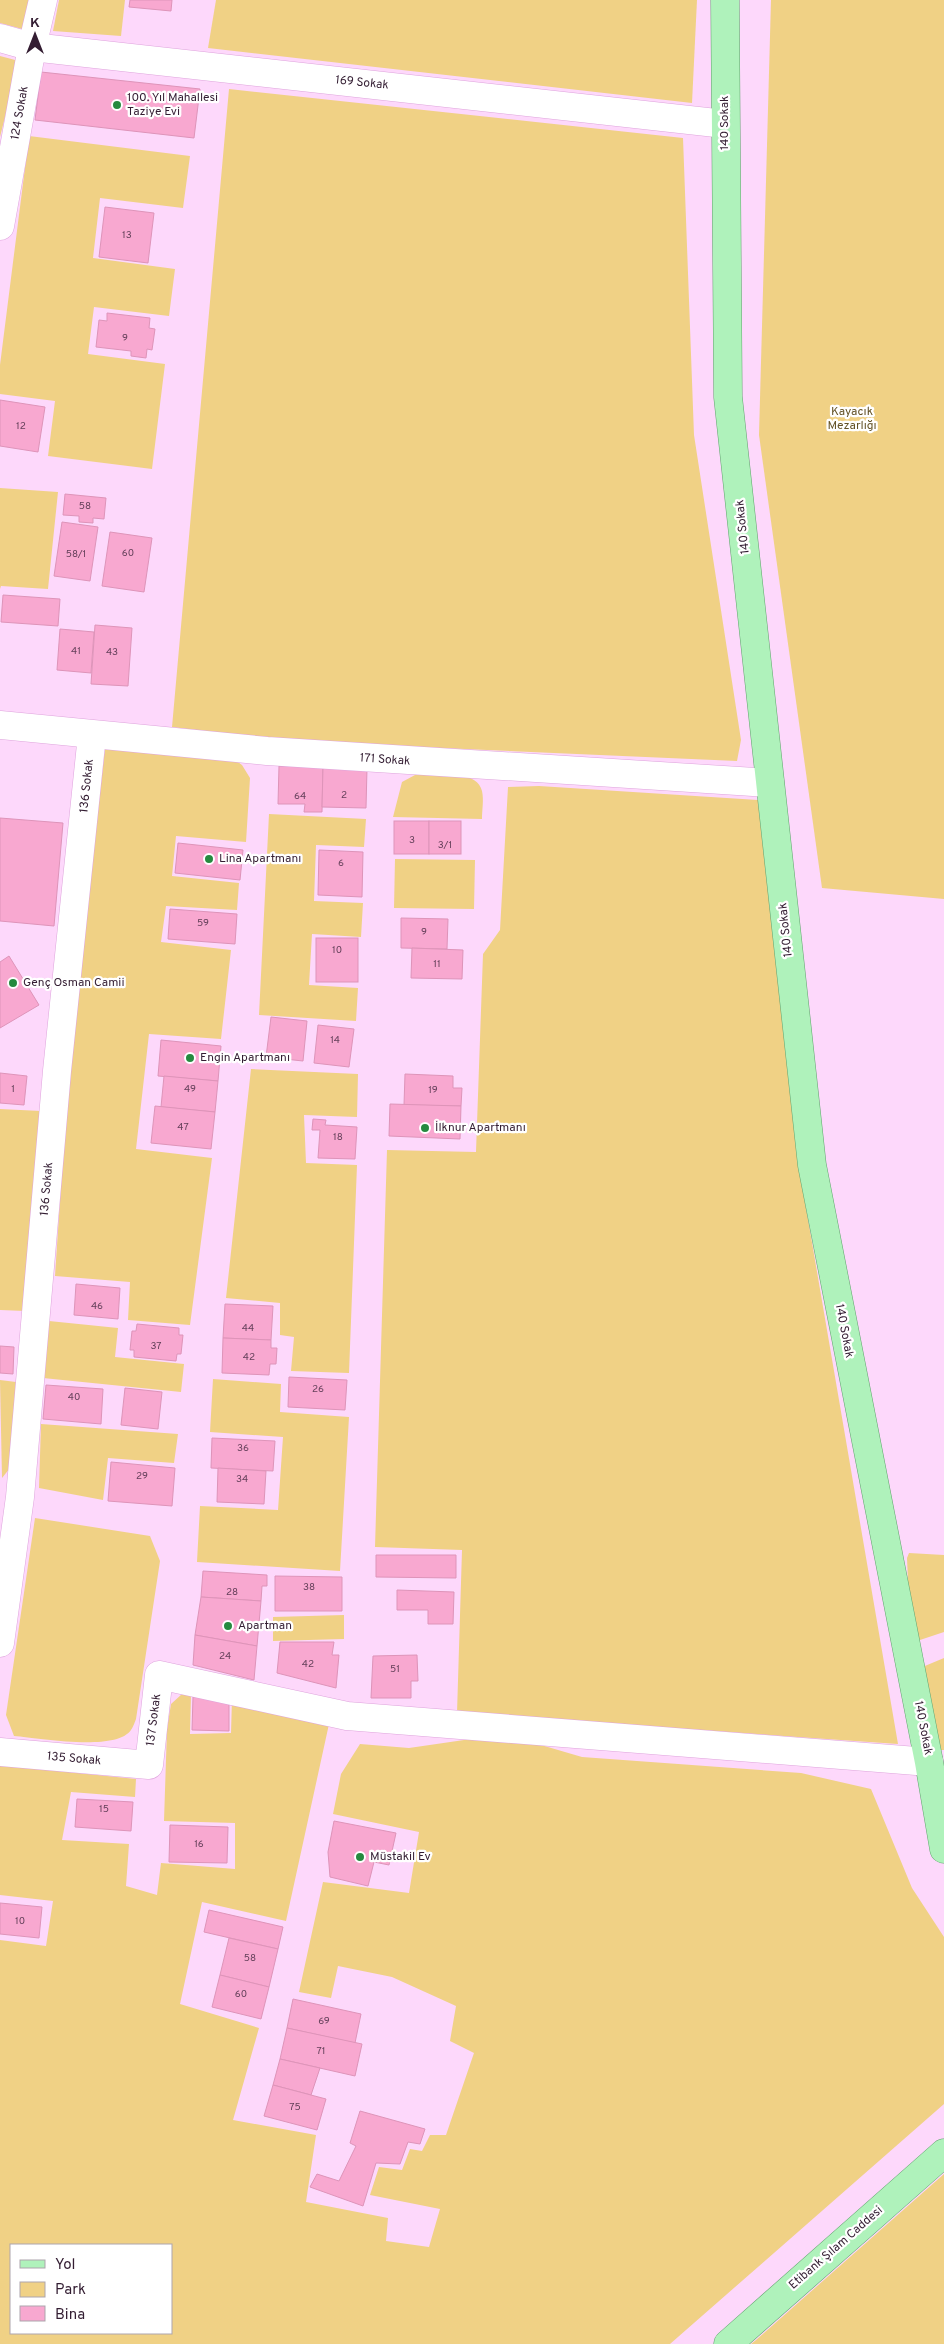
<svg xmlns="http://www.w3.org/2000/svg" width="944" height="2344" viewBox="0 0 944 2344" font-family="Overpass,sans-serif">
  <rect width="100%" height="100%" fill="#fdd8fb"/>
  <!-- green -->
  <g fill="#f0d185" fill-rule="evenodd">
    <path d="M0 0H34L26 30 0 23Z"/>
    <path d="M59 0H125L121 36 53 31Z"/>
    <path d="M216 0H697L692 103 208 48Z"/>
    <path d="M771 0H944V899L822 888 759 435Z"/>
    <path d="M0 56 19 61 0 137Z"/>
    <path d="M229 89 683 138 694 435 741 740 737 761 283 741 172 727Z"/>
    <path d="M29 136 190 156 183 208 100 198 93 258 175 269 169 316 94 307 88 354 165 364 152 469 48 456 55 401 0 394V365Z"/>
    <path d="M0 488 58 492 48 589 1 586 0 589Z"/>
    <path d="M105 748 231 757 242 765 250 778 246 842 176 836 172 876 239 883 237 910 166 906 161 942 231 950 221 1039 149 1034 136 1149 212 1158 190 1325 128 1320 130 1282 55 1276 68 1080Z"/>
    <path d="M430 773C445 774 478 772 482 791 484 800 482 810 482 819L393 817 402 782 415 775Z"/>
    <path d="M539 786 758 800 798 1161 898 1744 457 1713 462 1550 375 1547 387 1150 476 1152 483 954 500 930 508 787Z"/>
    <path d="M269 814 366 819 364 847 316 845 314 901 363 903 361 937 312 934 309 985 358 988 356 1021 259 1015Z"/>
    <path d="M395 859 475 860 474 909 394 908Z"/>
    <path d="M251 1069 358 1074 357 1117 304 1115 306 1163 357 1165 349 1373 291 1371 294 1337 280 1335V1303L226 1298Z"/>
    <path d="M0 1109 41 1111 25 1311 0 1310Z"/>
    <path d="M49 1321 118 1328 115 1357 184 1364 181 1392 43 1378Z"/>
    <path d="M213 1379 281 1384 280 1412 349 1417 340 1571 197 1562 200 1506 278 1510 283 1437 210 1432Z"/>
    <path d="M0 1380 16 1382 14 1463 2 1478Z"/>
    <path d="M41 1424 178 1434 174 1463 108 1458 103 1500 39 1488Z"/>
    <path d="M35 1518 150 1536 160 1561 136 1719C135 1722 133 1727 131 1730 116 1752 39 1738 14 1736L6 1715Z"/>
    <path d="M909 1553 944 1555V1632L920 1640 910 1631 907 1558Z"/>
    <path d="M344 1615V1639L273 1641V1617Z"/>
    <path d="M944 1658V1750H936L920 1668Z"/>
    <path d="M182 1694H191L190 1734 231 1733 232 1698 329 1724 286 1921 202 1902 180 2004 259 2028 233 2120 316 2135 306 2202 388 2218 386 2241 429 2247 440 2209 370 2195 379 2167 402 2170 410 2149 422 2151 430 2135H446L474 2053 450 2041 456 2006 392 1977 338 1966 331 1998 299 1992 323 1882 409 1893 419 1832 333 1814 341 1774 360 1744 409 1748 464 1740 517 1738 582 1757 801 1773 871 1789 912 1888 944 1937V2104L670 2344H0V1940L46 1946 53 1901 0 1895V1765L136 1779 135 1797 71 1792 62 1840 129 1844 126 1886 157 1895 161 1863 235 1869V1823L164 1821 167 1729 171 1704ZM11 2245H171V2333H11Z"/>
    <path d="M944 2174V2344H751L756 2340Z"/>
  </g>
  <!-- building -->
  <g fill="#f8a8d0" stroke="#de94b9">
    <path d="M130 0H172L171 11 129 7Z"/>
    <path d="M41 72 200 89 194 138 35 120Z"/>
    <path d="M105 207 154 213 148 263 99 257Z"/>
    <path d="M107 313 150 318 149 328 155 329 152 350 147 349 146 358 131 356V351L96 347 99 320 107 321Z"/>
    <path d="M0 400 45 407 38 452 0 446Z"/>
    <path d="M65 494 106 498 104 519 93 518V523L79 522V516L63 515Z"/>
    <path d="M62 522 98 527 90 581 54 576Z"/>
    <path d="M110 532 152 538 144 592 102 586Z"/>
    <path d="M3 595 60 599 58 626 1 622Z"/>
    <path d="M95 625 132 628 128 686 91 684Z"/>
    <path d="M60 629 94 632 91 673 57 670Z"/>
    <path d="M279 766 323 767 322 812H304L305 804H278Z"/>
    <path d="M323 767 367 768 366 808 322 807Z"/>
    <path d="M0 818 63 823 54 926 0 921Z"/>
    <rect x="394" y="821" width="35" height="33"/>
    <rect x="429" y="821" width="32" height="33"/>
    <path d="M178 843 243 850 240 880 175 873Z"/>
    <path d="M319 850 363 852 362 897 318 895Z"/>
    <path d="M170 909 237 914 235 944 168 939Z"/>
    <path d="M401 918 448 919 447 949 401 948Z"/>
    <rect x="316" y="938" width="42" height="44"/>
    <path d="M412 948 463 950 462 979 411 978Z"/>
    <path d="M9 956 39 1005 0 1028V962Z"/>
    <path d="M271 1017 307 1021 303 1061 266 1057Z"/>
    <path d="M318 1025 354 1029 349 1067 314 1063Z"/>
    <path d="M161 1040 221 1046 218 1081 158 1076Z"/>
    <path d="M0 1073 27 1076 24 1105 0 1103Z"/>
    <path d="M405 1074 453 1076V1088H462L461 1106 404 1105Z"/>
    <path d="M164 1076 218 1081 215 1112 161 1107Z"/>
    <path d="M390 1104 461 1106 460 1139 389 1136Z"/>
    <path d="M155 1106 215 1112 211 1149 151 1143Z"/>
    <path d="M313 1119 326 1120 325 1125 357 1127 355 1159 318 1158 320 1130H312Z"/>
    <path d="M76 1284 120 1288 118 1319 74 1315Z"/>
    <path d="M225 1304 273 1306 271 1340 223 1338Z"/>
    <path d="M137 1324 179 1328V1335H183L181 1354H177L176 1361 134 1357V1350H130L132 1331H136Z"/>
    <path d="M223 1338 271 1340V1348H277L276 1364H270L269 1375 222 1373Z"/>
    <path d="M0 1346 14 1347 13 1374 0 1373Z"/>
    <path d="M289 1377 347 1380 345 1410 288 1407Z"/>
    <path d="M46 1385 103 1389 101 1424 43 1419Z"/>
    <path d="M125 1388 162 1392 158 1429 121 1425Z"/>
    <path d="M212 1438 275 1441 273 1471 211 1468Z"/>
    <path d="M111 1462 175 1468 172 1506 108 1501Z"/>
    <path d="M218 1468 266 1471 264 1504 217 1502Z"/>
    <path d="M376 1555H456V1578L376 1577Z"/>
    <path d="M203 1571 267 1575V1586H262L261 1601 201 1597Z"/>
    <path d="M275 1576 342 1577V1611H275Z"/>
    <path d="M397 1590 454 1592 453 1624H428V1610H397Z"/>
    <path d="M201 1597 261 1601 257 1646 195 1635Z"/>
    <path d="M195 1635 257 1646 254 1680 193 1665Z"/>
    <path d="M280 1642H334L332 1655H339L336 1688 277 1673Z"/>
    <path d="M417 1655 418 1681H411V1698H371L373 1656Z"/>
    <path d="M193 1697H229V1731L192 1730Z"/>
    <path d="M77 1799 133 1802 131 1831 75 1827Z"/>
    <path d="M334 1821 396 1833 389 1865 374 1862 368 1886 330 1877 328 1852Z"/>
    <path d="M170 1825 228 1827 227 1863 169 1862Z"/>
    <path d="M0 1903 42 1907 39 1938 0 1934Z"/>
    <path d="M209 1910 283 1927 278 1949 204 1932Z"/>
    <path d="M229 1938 278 1949 269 1987 220 1975Z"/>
    <path d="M220 1975 269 1987 261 2019 212 2007Z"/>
    <path d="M293 1999 361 2014 355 2043 287 2028Z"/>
    <path d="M287 2028 362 2044 355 2076 280 2059Z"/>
    <path d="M280 2059 320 2068 311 2095 273 2085Z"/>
    <path d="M273 2085 326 2099 317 2130 264 2116Z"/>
    <path d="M360 2111 425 2129 420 2144 408 2142 400 2164 376 2163 363 2206 310 2187 317 2174 339 2181 356 2146 350 2143Z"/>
  </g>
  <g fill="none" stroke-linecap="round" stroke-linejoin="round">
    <!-- minor casing -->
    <g stroke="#dea4dc" stroke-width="29">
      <g id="minor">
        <path d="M0 38 32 47 725 124"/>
        <path d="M0 226 32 47 43 0"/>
        <path d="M0 725 267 751 770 783"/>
        <path d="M0 1643 20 1497 57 1071 92 735"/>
        <path d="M0 1752 149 1765 159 1675 347 1716 929 1762"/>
      </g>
    </g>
    <!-- major casing -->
    <g stroke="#61a26e" stroke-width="29">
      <g id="major">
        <path d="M725 0 728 397 812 1165 929 1762 944 1849"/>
        <path d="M728 2344 944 2153"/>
      </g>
    </g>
    <!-- minor -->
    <use href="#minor" stroke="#fff" stroke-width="28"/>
    <!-- major -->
    <use href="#major" stroke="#aff2bb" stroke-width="28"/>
  </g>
  <!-- markers -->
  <g fill="#258a3f" stroke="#fff" stroke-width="2">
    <circle cx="117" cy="105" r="5"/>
    <circle cx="209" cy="859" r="5"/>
    <circle cx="13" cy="983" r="5"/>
    <circle cx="190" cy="1058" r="5"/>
    <circle cx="425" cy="1128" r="5"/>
    <circle cx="228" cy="1626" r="5"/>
    <circle cx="360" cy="1857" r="5"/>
  </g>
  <g text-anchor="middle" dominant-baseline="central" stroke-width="4.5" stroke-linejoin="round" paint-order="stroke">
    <!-- number labels -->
    <g font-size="10" fill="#64405a">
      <text x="127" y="235">13</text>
      <text x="125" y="338">9</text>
      <text x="21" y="426">12</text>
      <text x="85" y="506">58</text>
      <text x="128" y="553">60</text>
      <text x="76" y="554">58/1</text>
      <text x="76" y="651">41</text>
      <text x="112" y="652">43</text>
      <text x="344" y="795">2</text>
      <text x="300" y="796">64</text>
      <text x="412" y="840">3</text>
      <text x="445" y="845">3/1</text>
      <text x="341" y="863">6</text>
      <text x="203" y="923">59</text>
      <text x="424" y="932">9</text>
      <text x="337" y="950">10</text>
      <text x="437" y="964">11</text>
      <text x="335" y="1040">14</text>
      <text x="13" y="1089">1</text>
      <text x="190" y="1089">49</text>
      <text x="433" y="1090">19</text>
      <text x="183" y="1127">47</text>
      <text x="338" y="1137">18</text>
      <text x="97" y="1306">46</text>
      <text x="248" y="1328">44</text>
      <text x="156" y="1346">37</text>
      <text x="249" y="1357">42</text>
      <text x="318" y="1389">26</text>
      <text x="74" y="1397">40</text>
      <text x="243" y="1448">36</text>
      <text x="142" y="1476">29</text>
      <text x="242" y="1479">34</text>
      <text x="309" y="1587">38</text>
      <text x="232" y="1592">28</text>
      <text x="225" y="1656">24</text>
      <text x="308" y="1664">42</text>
      <text x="395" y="1669">51</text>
      <text x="104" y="1809">15</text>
      <text x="199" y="1844">16</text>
      <text x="20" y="1921">10</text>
      <text x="250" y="1958">58</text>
      <text x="241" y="1994">60</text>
      <text x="324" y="2021">69</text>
      <text x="321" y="2051">71</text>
      <text x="295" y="2107">75</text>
    </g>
    <!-- street labels -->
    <g font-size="12" fill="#331d32" stroke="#fff">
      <text transform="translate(362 83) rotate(6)">169 Sokak</text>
      <text transform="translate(20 113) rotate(-80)">124 Sokak</text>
      <text transform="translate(725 123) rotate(-90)">140 Sokak</text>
      <text transform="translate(743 527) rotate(-96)">140 Sokak</text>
      <text transform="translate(385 760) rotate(4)">171 Sokak</text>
      <text transform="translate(87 786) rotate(-84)">136 Sokak</text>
      <text transform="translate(786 930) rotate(-96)">140 Sokak</text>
      <text transform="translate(47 1189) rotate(-85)">136 Sokak</text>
      <text transform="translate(844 1331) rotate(79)">140 Sokak</text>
      <text transform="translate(154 1720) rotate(-83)">137 Sokak</text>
      <text transform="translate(923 1728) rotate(79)">140 Sokak</text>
      <text transform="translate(74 1759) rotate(5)">135 Sokak</text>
      <text transform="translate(836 2248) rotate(-41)">Etibank Şılam Caddesi</text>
    </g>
    <!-- poi labels -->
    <g font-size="12" fill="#331d32" stroke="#fff" text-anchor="start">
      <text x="127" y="98">100. Yıl Mahallesi<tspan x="127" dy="14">Taziye Evi</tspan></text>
      <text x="219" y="859">Lina Apartmanı</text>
      <text x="23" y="983">Genç Osman Camii</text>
      <text x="200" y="1058">Engin Apartmanı</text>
      <text x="435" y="1128">İlknur Apartmanı</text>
      <text x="238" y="1626">Apartman</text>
      <text x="370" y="1857">Müstakil Ev</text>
    </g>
    <!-- park labels -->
    <g font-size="12" fill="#635226" stroke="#fff">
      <text x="852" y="412">Kayacık<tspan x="852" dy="14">Mezarlığı</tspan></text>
    </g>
  </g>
  <!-- legend -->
  <rect x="10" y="2244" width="162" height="90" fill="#ffffff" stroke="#ada5ad"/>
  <rect x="20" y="2260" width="25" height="8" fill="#aff2bb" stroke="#ada5ad"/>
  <text x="55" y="2269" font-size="15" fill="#331d32">Yol</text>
  <rect x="20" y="2282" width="25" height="15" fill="#f0d185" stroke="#ada5ad"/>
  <text x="55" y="2294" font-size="15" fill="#331d32">Park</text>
  <rect x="20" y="2306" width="25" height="15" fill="#f8a8d0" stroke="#ada5ad"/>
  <text x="55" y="2319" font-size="15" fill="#331d32">Bina</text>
  <!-- north arrow -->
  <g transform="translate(35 35)" stroke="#ffffff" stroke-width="4" paint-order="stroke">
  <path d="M0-4L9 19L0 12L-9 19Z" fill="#331d32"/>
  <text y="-8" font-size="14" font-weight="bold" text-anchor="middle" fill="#331d32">K</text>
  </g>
</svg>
